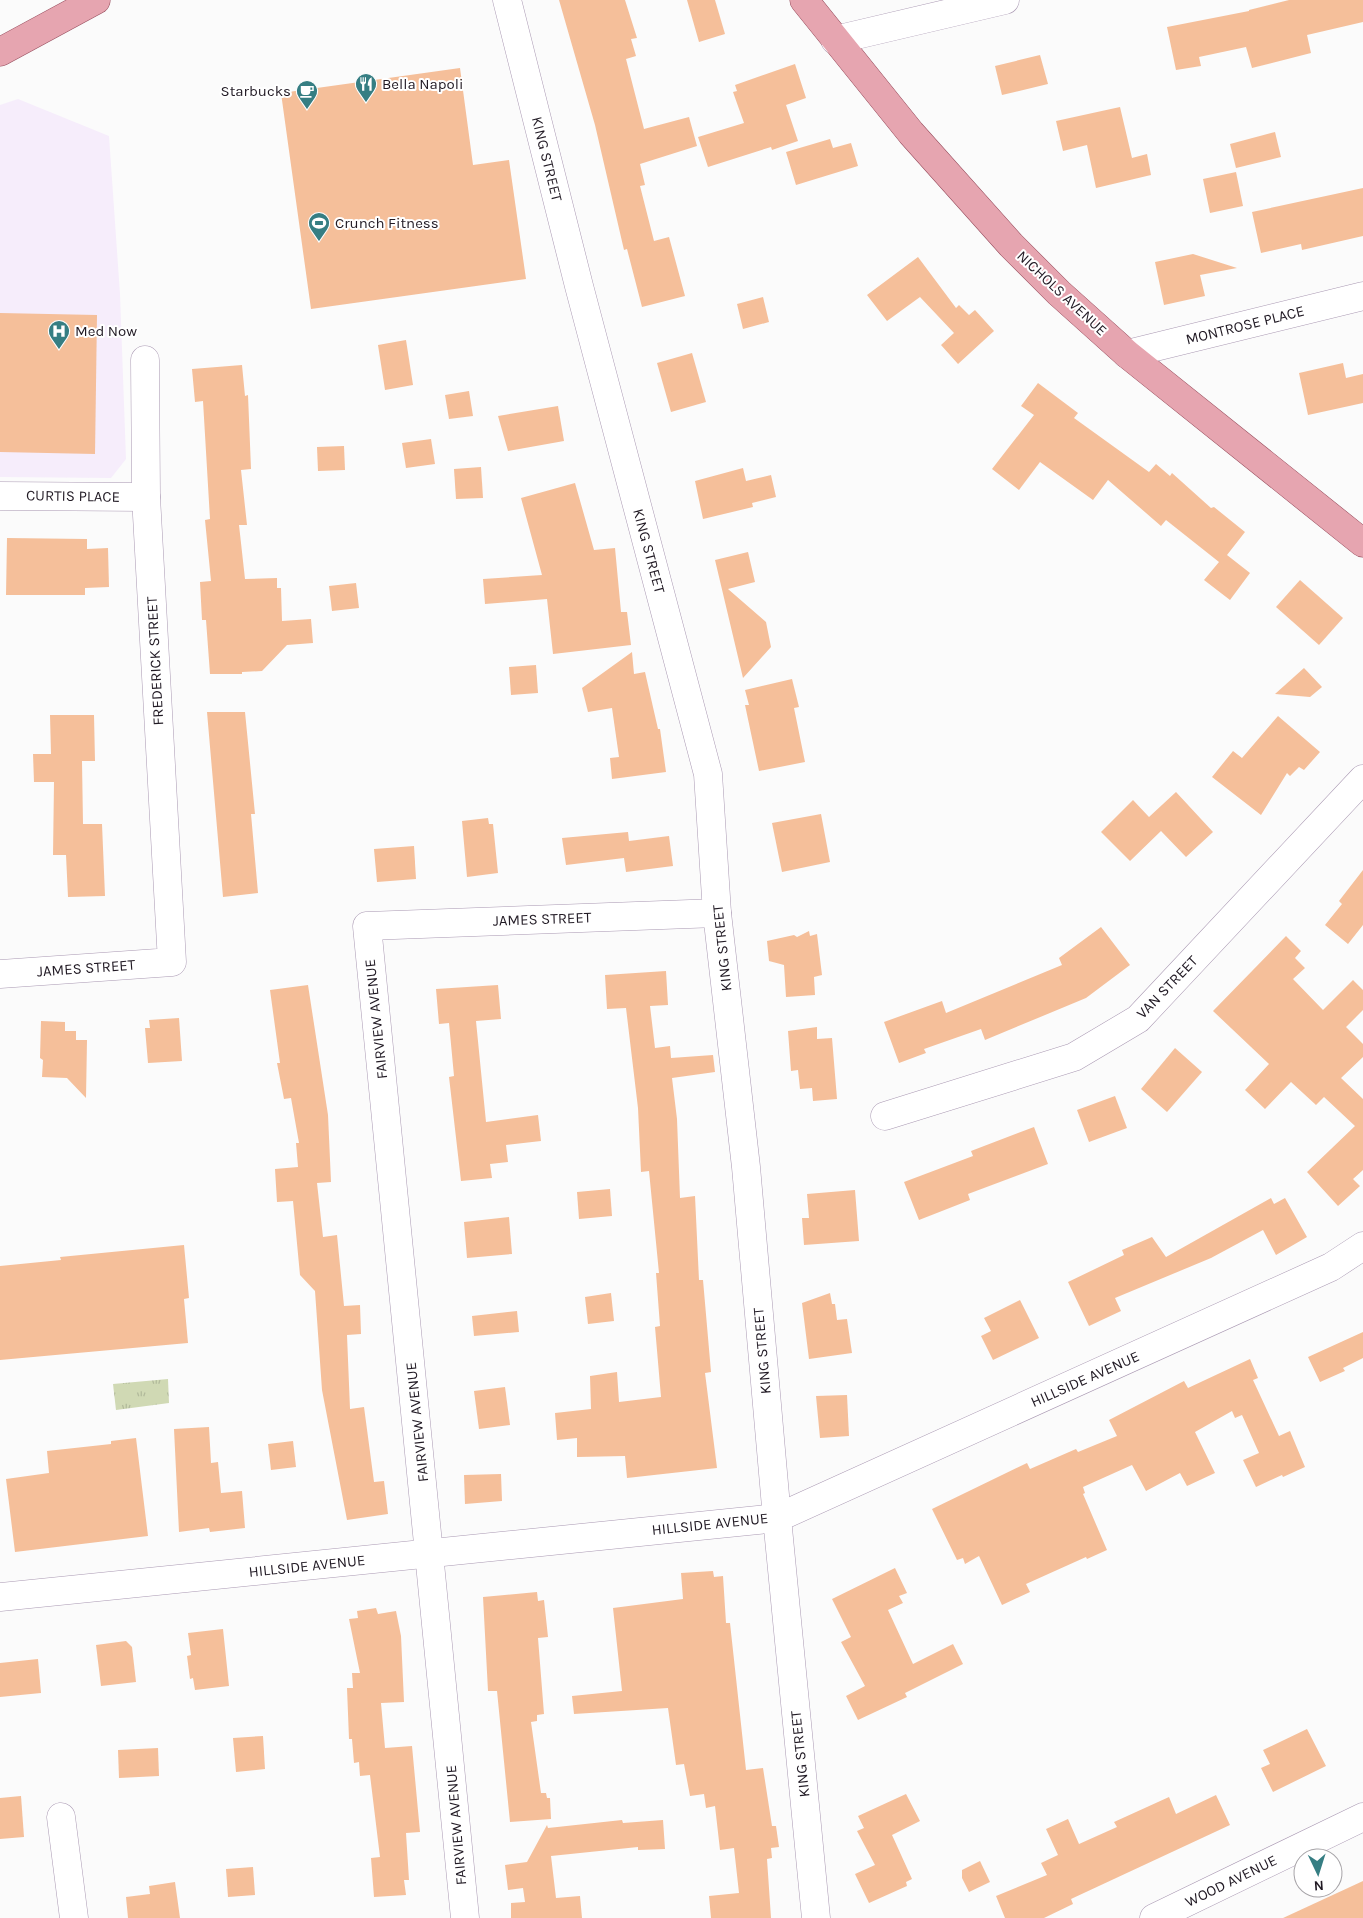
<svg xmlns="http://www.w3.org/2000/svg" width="1363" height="1918" viewBox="0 0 1363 1918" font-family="Karla,sans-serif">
  <defs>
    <pattern id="park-tufts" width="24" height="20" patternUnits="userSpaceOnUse" patternTransform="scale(1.25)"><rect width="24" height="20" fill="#d0d9b4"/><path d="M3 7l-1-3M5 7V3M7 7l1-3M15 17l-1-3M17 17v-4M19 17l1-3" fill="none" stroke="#b2ba9b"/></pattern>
  </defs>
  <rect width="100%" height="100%" fill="#fbfbfb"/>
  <!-- built -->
  <path fill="#f6edfb" d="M18 99 109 136 120 294 126 459 111 478 0 477V105Z"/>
  <!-- park -->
  <path fill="url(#park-tufts)" d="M168 1379 169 1403 116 1410 113 1384Z"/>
  <!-- building -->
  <g fill="#f5bf9a">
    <path d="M559 0H625L637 38 631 39 636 56 626 59 644 129 689 117 697 146 640 164 645 185 640 186 654 241 669 237 685 296 642 307 627 249 624 250 595 125Z"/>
    <path d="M687 0H715L725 34 699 42Z"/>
    <path d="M1289 0H1363V22L1307 35 1311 53 1252 68 1246 47 1199 57 1201 66 1176 70 1167 27 1249 11V10Z"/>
    <path d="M1040 55 1048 84 1002 95 995 66Z"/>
    <path d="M795 64 806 98 786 105 798 141 772 150 771 147 708 167 698 137 744 123 733 92 737 91 735 85Z"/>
    <path d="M460 68 473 165 509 160 526 279 311 309 281 93Z"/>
    <path d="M1120 107 1132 158 1147 154 1151 175 1096 188 1087 145 1063 151 1056 121Z"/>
    <path d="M1275 132 1281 157 1236 168 1230 144Z"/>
    <path d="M830 139 833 148 851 143 858 166 796 185 786 152Z"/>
    <path d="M1236 172 1243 206 1210 213 1203 179Z"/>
    <path d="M1363 188V236L1302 250 1301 244 1261 253 1252 212Z"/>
    <path d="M1193 254 1237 268 1200 275 1205 296 1164 305 1155 262Z"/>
    <path d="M918 257 956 308 959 305 969 315 975 310 994 331 958 364 941 345 954 333 920 297 887 321 867 295Z"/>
    <path d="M763 297 769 322 743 329 737 304Z"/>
    <path d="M0 313 97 315 95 454 0 452Z"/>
    <path d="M406 340 413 385 385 390 378 345Z"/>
    <path d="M692 353 706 402 671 412 657 363Z"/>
    <path d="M1343 363 1346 378 1363 374V403L1308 415 1299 373Z"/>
    <path d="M242 365 245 396 248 395 251 469 241 470 247 525H239L245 579 277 578V588H281L282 621 311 619 313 643 287 645 262 671 242 672V674H210L206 620H202L200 582 211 581 205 520 210 519 203 401 195 402 192 369Z"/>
    <path d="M1038 383 1078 413 1074 418 1149 472 1156 464 1170 476 1172 473 1211 508 1214 507 1245 532 1227 555 1250 573 1230 600 1204 580 1219 562 1166 520 1161 526 1108 480 1093 500 1040 462 1019 490 992 469 1034 415 1021 406Z"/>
    <path d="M469 391 473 416 449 419 445 395Z"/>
    <path d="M558 406 564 441 508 451 498 416Z"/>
    <path d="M431 439 435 464 406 468 402 443Z"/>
    <path d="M344 446 345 470 318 471 317 447Z"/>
    <path d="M481 467 483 498 456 499 454 469Z"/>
    <path d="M743 468 746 481 771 475 776 497 752 503 753 507 703 519 695 481Z"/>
    <path d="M575 483 594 550 615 548 621 612H627L631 645 553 654 547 599 485 604 483 579 542 575 521 498Z"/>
    <path d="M7 538 87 539V549L108 548 109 587 85 588V595H6Z"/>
    <path d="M748 552 755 582 728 589 766 622 771 647 743 678 715 560Z"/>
    <path d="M1300 580 1343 618 1319 645 1276 607Z"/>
    <path d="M356 583 359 608 332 611 329 586Z"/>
    <path d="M632 652 634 674 645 672 658 729H660L666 772 612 779 610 758 619 757 612 708 588 712 582 688Z"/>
    <path d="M536 665 538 693 511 695 509 667Z"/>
    <path d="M1304 668 1322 687 1310 697 1275 694Z"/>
    <path d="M792 679 799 707 794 708 805 762 759 771 745 705H749L745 690Z"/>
    <path d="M207 712H245L255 814H251L258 893 223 897Z"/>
    <path d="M50 715H94L95 761H82L83 824H102L105 896 68 897 66 855H53L54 782H34L33 754H51Z"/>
    <path d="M1278 716 1320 752 1304 770 1299 767 1290 776 1287 773 1261 815 1212 777 1233 751 1242 758Z"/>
    <path d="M1176 792 1213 832 1186 857 1161 831 1130 861 1101 832 1133 800 1149 817Z"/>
    <path d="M821 814 830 862 782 872 772 823Z"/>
    <path d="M488 818 489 824H493L498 873 467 877 462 821Z"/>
    <path d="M628 832 629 841 669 836 673 866 626 872 624 858 566 865 562 838Z"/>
    <path d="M414 846 416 879 377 882 374 849Z"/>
    <path d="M1363 870V925L1348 944 1325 925 1342 904 1339 901Z"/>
    <path d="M1101 927 1130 965 1086 998 985 1040 981 1029 924 1049 926 1053 899 1063 884 1022 942 1001 946 1013 1062 965 1059 958Z"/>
    <path d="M809 931 810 936 817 934 822 975 814 977 815 995 786 997 784 965 769 961 767 941 794 935 797 937Z"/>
    <path d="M1286 936 1301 951 1295 958 1305 968 1293 979 1323 1010 1353 980 1363 990V1010L1346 1027 1363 1044V1057L1341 1078 1363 1099V1170L1353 1179 1360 1186 1338 1206 1307 1172 1355 1126 1324 1097 1316 1105 1291 1082 1265 1109 1245 1090 1269 1064 1213 1011Z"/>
    <path d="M666 971 668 1005 650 1006 655 1048 670 1046 671 1058 713 1055 715 1072 672 1078 677 1119 680 1198 695 1196 699 1280H703L711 1372 705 1373 717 1468 627 1478 625 1456 577 1457V1438L557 1440 555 1413 591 1409 590 1376 617 1372 619 1402 661 1397 655 1327 660 1326 656 1273H659L649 1171 641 1172 638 1108 626 1008 607 1009 605 975Z"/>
    <path d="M308 985 328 1115 331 1182 317 1183 323 1237 337 1235 344 1306 360 1305 361 1334 347 1335 350 1409 364 1407 374 1482 384 1481 388 1514 347 1520 322 1390 315 1291 300 1275 293 1201 277 1202 275 1169 298 1167 296 1143H299L291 1098 284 1099 277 1063H280L270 990Z"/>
    <path d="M498 985 501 1019 476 1021 486 1122 538 1115 541 1141 506 1145 508 1162 490 1164 492 1178 461 1181 449 1077 454 1076 449 1023 439 1024 436 989Z"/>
    <path d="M179 1018 182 1061 148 1063 145 1028H150L149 1020Z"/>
    <path d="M41 1021 65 1022V1031H76V1040H87L86 1098 67 1078 42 1077 43 1060 40 1058Z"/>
    <path d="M817 1027V1039L832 1038 837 1099 813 1101 812 1088 800 1089 798 1070 791 1071 788 1031Z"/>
    <path d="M1175 1048 1202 1072 1167 1112 1141 1089Z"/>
    <path d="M1115 1096 1127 1128 1089 1142 1077 1110Z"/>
    <path d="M1034 1127 1048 1164 968 1194 970 1200 919 1220 904 1182 973 1156 971 1151Z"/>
    <path d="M610 1189 612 1216 579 1219 577 1192Z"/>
    <path d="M855 1190 859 1241 804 1245 802 1218H809L807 1194Z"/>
    <path d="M1271 1198 1274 1204 1285 1198 1307 1237 1276 1255 1263 1230 1211 1258 1115 1298 1121 1311 1089 1326 1068 1282 1124 1255 1122 1250 1152 1237 1166 1257Z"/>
    <path d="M509 1217 512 1254 467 1258 464 1222Z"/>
    <path d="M184 1245 189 1298 184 1299 188 1343 0 1360V1266L61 1260 60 1257Z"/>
    <path d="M611 1293 614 1321 588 1324 585 1297Z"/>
    <path d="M830 1293 832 1304H835L837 1320 847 1319 852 1353 809 1359 802 1303Z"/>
    <path d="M1020 1300 1039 1338 993 1360 981 1336 991 1331 984 1318Z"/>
    <path d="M517 1311 519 1332 474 1336 472 1316Z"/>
    <path d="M1363 1332V1358L1343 1368 1345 1371 1320 1382 1308 1357Z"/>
    <path d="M1250 1359 1258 1378 1253 1380 1279 1436 1290 1431 1305 1467 1283 1477 1282 1475 1256 1487 1243 1460 1259 1453 1242 1415 1235 1418 1232 1411 1195 1432 1215 1473 1187 1486 1180 1473 1146 1491 1132 1465 1083 1487 1085 1493 1083 1494 1107 1550 1087 1559 1086 1557 1026 1584 1030 1592 1002 1605 979 1556 965 1564 963 1558 957 1560 932 1509 1027 1463 1030 1469 1076 1449 1078 1452 1117 1436 1109 1420 1184 1381 1188 1388Z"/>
    <path d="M505 1387 510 1425 479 1429 474 1391Z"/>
    <path d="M847 1395 849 1436 820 1438 816 1396Z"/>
    <path d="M209 1427 211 1463 218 1462 221 1493 242 1491 245 1528 210 1532 209 1528 179 1532 174 1429Z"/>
    <path d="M136 1438 148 1536 15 1552 6 1479 49 1473 47 1451 111 1444V1441Z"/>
    <path d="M293 1441 296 1467 271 1470 268 1444Z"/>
    <path d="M501 1474 502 1501 465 1504 464 1475Z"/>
    <path d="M895 1568 907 1593 899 1596 903 1603 888 1610 913 1664 953 1644 963 1664 905 1693 907 1697 858 1720 846 1696 865 1686 841 1642 851 1637 832 1599Z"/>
    <path d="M713 1571 714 1577 723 1576 726 1623H730L746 1770 763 1768 772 1826H776L779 1847 771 1848 772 1858 767 1859 771 1918H711L709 1896 739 1893 734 1848 720 1850 715 1806 706 1808 704 1794 690 1796 684 1764 676 1765 668 1708 574 1714 572 1696 622 1691 613 1608 683 1599 681 1573Z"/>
    <path d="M537 1592 538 1601 544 1600 548 1637 538 1638 544 1714 537 1715V1721L531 1722 541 1793H546L547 1798H550L551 1819 510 1822 497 1691H488L483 1597Z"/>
    <path d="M376 1608 378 1614 396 1611 401 1636 404 1702 381 1703 385 1748 412 1746 420 1832 406 1833 409 1880H404L406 1895 374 1897 371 1858 380 1857 370 1775 360 1776 359 1762 354 1763 352 1739H349L347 1688H353L352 1673H360L349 1619 358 1618 357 1611Z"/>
    <path d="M223 1629 229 1686 195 1690 193 1678 190 1679 187 1656 191 1655 188 1633Z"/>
    <path d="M126 1641 132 1647 136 1682 101 1686 96 1645Z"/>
    <path d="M38 1659 41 1693 0 1697V1663Z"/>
    <path d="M1307 1729 1326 1766 1273 1792 1261 1768 1270 1764 1263 1750Z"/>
    <path d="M263 1736 265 1769 236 1772 233 1738Z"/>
    <path d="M158 1748 159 1776 119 1778 118 1750Z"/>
    <path d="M906 1794 920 1821 892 1835 912 1879 906 1882 907 1886 869 1903 855 1874 875 1865 857 1831 864 1828 858 1816Z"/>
    <path d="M1216 1795 1230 1825 1071 1899 1073 1904 1044 1918H1005L996 1896 1047 1875 1041 1863 1058 1855 1046 1829 1068 1819 1079 1844 1117 1827 1114 1822 1169 1797 1176 1814Z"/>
    <path d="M21 1796 24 1837 0 1839V1798Z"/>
    <path d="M622 1820 623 1823 663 1820 665 1849 638 1850V1847L551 1856 556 1898 580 1896 582 1918H511V1903L525 1902 523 1888 508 1890 505 1865 527 1862 547 1825 548 1828Z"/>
    <path d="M980 1861 990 1882 969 1892 962 1878V1870Z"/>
    <path d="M253 1867 255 1895 228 1897 226 1869Z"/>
    <path d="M1363 1881V1918H1283Z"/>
    <path d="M175 1882 180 1918H128L126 1897 150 1894 149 1886Z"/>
  </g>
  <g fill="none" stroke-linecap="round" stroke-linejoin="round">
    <!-- minor casing -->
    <g stroke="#aa99b3" stroke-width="29">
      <g id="minor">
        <path d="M507 0 579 286 708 774 717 913 746 1167 777 1518 816 1918"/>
        <path d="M835 40 1005 0"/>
        <path d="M1127 354 1363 296"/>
        <path d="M0 496 146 497"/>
        <path d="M0 974 172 962 146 497 145 360"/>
        <path d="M885 1116 1074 1057 1138 1019 1363 779"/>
        <path d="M0 1597 777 1518 1331 1267 1363 1246"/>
        <path d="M61 1817 74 1918"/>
        <path d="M465 1918 367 926 717 913"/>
        <path d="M1154 1918 1363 1817"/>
      </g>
    </g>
    <!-- major casing -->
    <g stroke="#964d5d" stroke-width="29">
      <g id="major">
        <path d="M804 0 911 133 1011 245 1059 293 1127 354 1363 543"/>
        <path d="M0 52 96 0"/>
      </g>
    </g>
    <!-- minor -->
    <use href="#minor" stroke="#fff" stroke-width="28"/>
    <!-- major -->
    <use href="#major" stroke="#e6a5b0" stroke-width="28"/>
  </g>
  <!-- icons -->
  <defs>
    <g id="restaurant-pin" transform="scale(1.125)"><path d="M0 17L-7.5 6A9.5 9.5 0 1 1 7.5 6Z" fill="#367e83" stroke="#fff"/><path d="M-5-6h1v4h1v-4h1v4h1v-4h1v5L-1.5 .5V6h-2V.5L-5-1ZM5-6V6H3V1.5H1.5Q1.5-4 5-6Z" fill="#fff"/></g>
    <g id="cafe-pin" transform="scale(1.125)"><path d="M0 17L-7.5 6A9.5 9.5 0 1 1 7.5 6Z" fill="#367e83" stroke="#fff"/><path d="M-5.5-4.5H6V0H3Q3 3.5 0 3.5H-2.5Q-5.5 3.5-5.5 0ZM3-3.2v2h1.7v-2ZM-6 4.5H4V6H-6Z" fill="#fff"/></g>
    <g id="stadium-pin" transform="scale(1.125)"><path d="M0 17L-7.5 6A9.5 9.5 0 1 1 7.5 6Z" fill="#367e83" stroke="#fff"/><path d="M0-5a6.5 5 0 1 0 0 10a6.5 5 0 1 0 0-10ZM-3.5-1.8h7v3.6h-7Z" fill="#fff"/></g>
    <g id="hospital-pin" transform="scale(1.125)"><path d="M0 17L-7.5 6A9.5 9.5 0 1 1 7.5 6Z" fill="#367e83" stroke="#fff"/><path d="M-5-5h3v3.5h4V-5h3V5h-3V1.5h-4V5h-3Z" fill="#fff"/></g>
  </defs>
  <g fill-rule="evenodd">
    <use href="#restaurant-pin" x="366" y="84"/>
    <use href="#cafe-pin" x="307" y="91"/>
    <use href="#stadium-pin" x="319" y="223"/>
    <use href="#hospital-pin" x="59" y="331"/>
  </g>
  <g text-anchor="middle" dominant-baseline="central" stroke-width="4" stroke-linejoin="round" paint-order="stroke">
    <!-- poi labels -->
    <g font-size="15" fill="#211a24" stroke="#fff" text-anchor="start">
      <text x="382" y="84">Bella Napoli</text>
      <text x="291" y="91" text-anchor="end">Starbucks</text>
      <text x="335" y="223">Crunch Fitness</text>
      <text x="75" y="331">Med Now</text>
    </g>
    <!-- street labels -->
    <g font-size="15" fill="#211a24" stroke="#fff">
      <text transform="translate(547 159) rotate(76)">KING STREET</text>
      <text transform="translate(1062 293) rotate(43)">NICHOLS AVENUE</text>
      <text transform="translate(1245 325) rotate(-14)">MONTROSE PLACE</text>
      <text transform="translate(73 496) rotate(1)">CURTIS PLACE</text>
      <text transform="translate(649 551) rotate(75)">KING STREET</text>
      <text transform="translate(155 661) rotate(-93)">FREDERICK STREET</text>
      <text transform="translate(542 919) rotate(-2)">JAMES STREET</text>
      <text transform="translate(722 948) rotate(-96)">KING STREET</text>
      <text transform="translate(86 968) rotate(-4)">JAMES STREET</text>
      <text transform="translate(1167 987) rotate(-46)">VAN STREET</text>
      <text transform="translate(376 1019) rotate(-96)">FAIRVIEW AVENUE</text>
      <text transform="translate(762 1351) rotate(-95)">KING STREET</text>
      <text transform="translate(1085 1379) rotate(-24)">HILLSIDE AVENUE</text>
      <text transform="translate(417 1422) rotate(-96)">FAIRVIEW AVENUE</text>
      <text transform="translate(710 1524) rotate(-6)">HILLSIDE AVENUE</text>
      <text transform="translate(307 1566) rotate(-6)">HILLSIDE AVENUE</text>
      <text transform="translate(800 1754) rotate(-96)">KING STREET</text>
      <text transform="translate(456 1825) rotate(-95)">FAIRVIEW AVENUE</text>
      <text transform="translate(1231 1881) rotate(-26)">WOOD AVENUE</text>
    </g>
  </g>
  <!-- north arrow -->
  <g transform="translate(1318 1873) rotate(176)"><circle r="24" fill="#ffffff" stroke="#a6a3a7"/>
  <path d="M0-4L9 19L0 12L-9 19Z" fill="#367e83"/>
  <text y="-8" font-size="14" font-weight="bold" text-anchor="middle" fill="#211a24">N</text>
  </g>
</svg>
